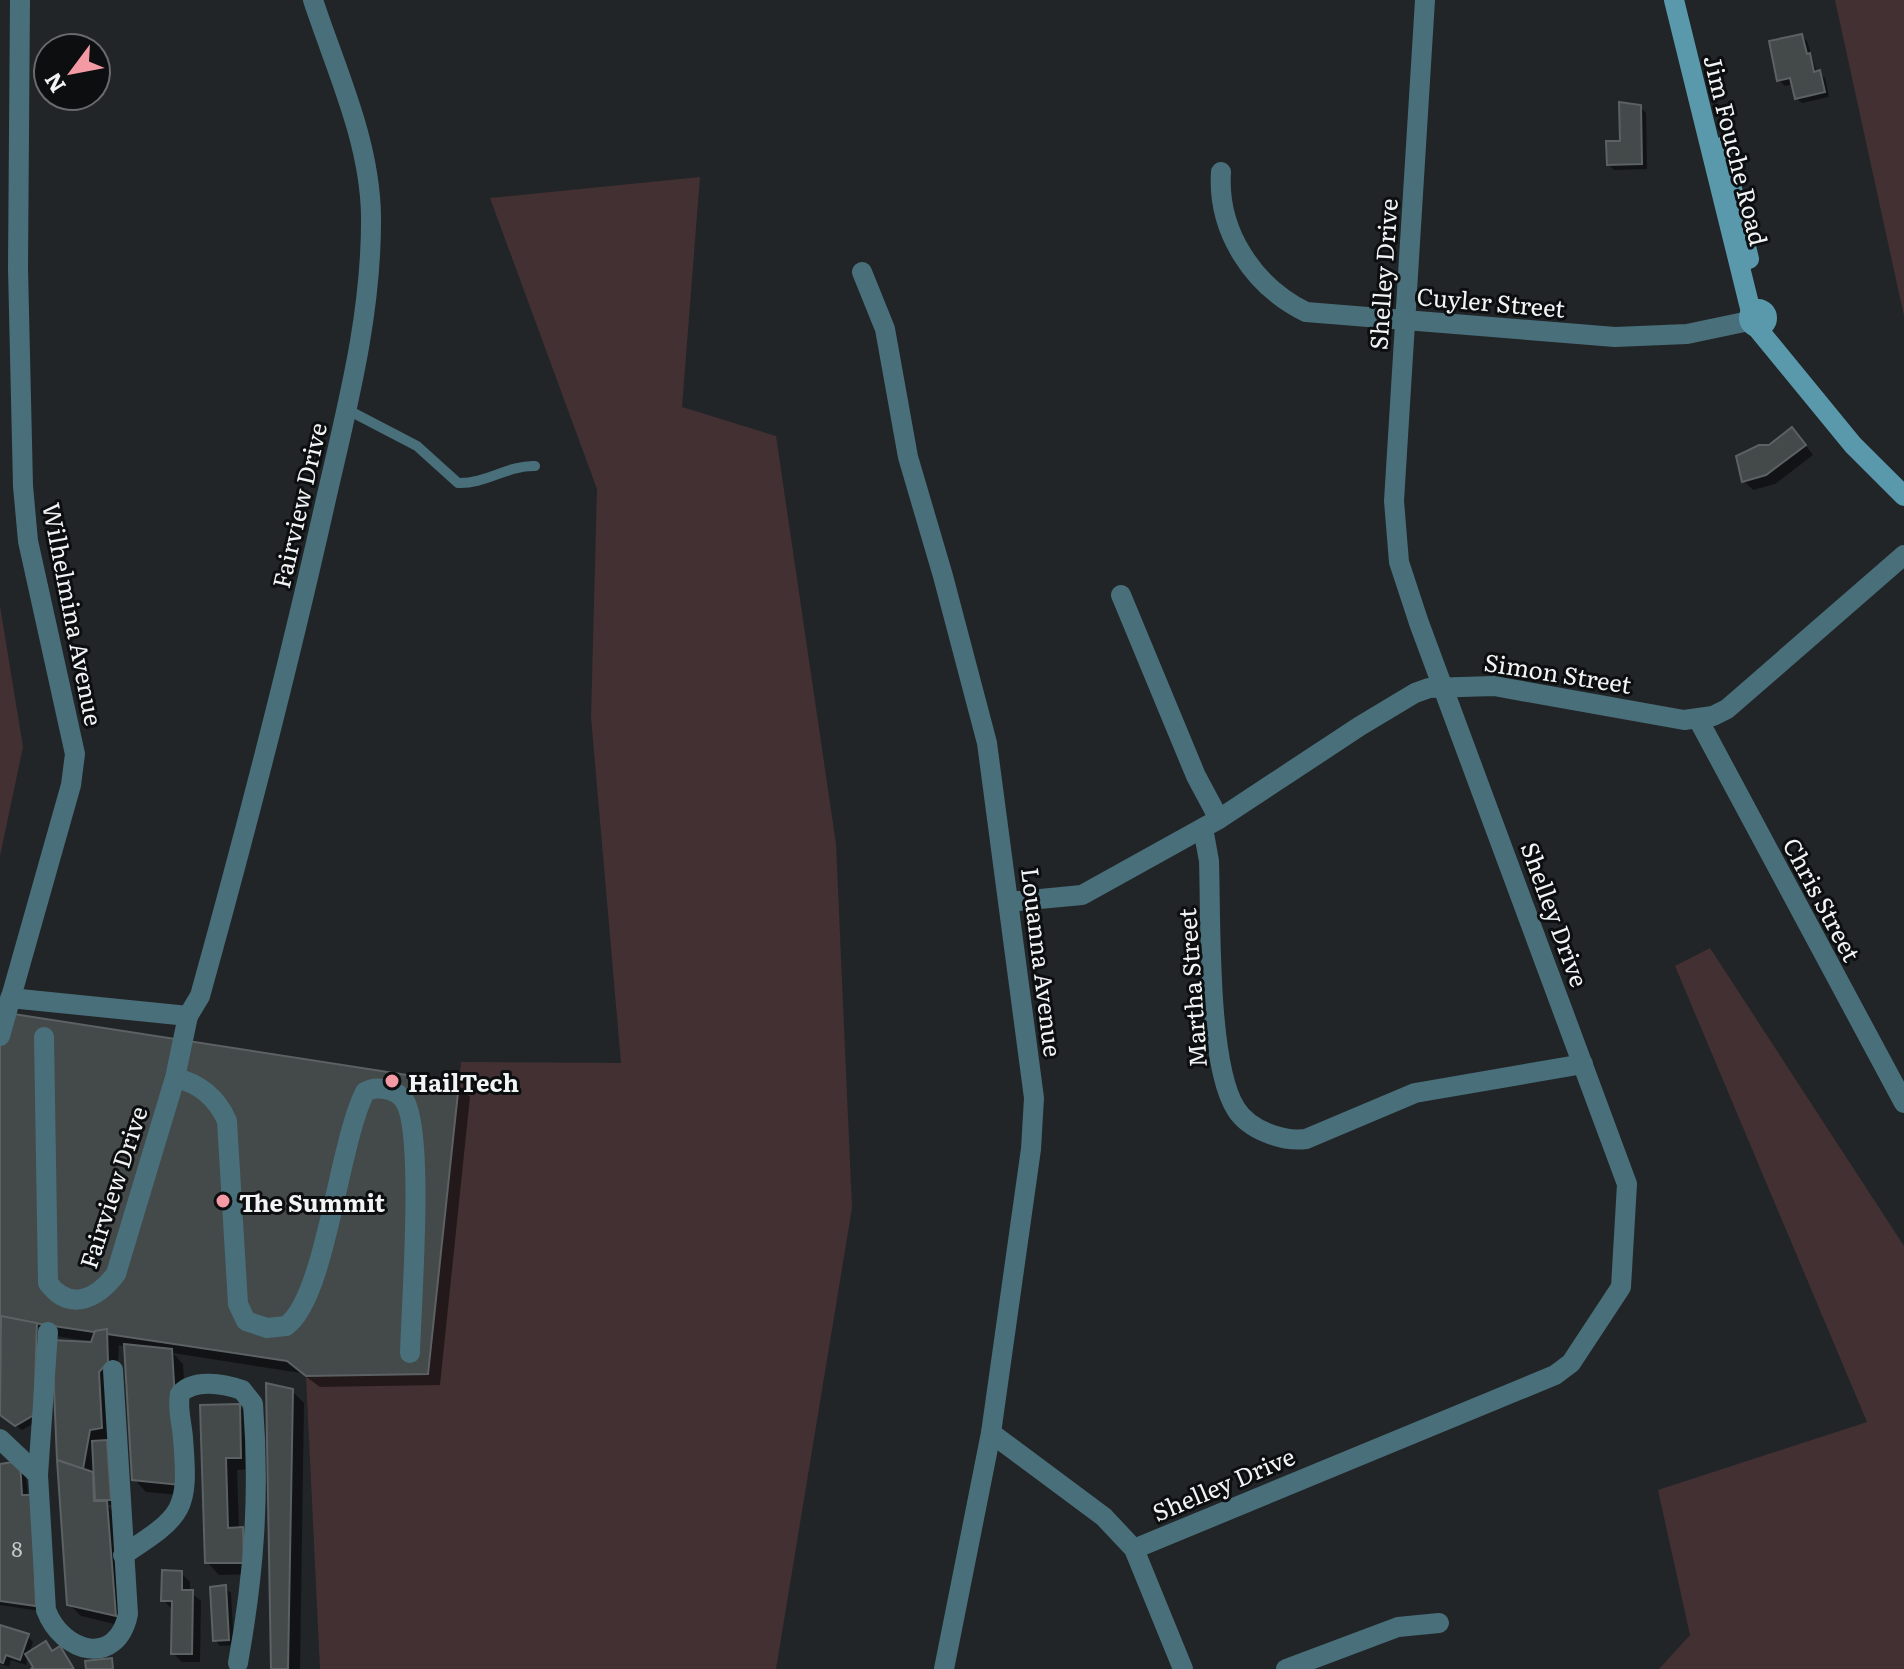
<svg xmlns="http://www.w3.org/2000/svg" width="1904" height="1669" viewBox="0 0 1904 1669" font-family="Literata,serif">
  <rect width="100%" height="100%" fill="#212527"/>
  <!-- green -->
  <g fill="#433032">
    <path d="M1835 0H1904V316Z"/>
    <path d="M700 177 682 407 776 436 836 844 852 1208 776 1669H320L306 1376 428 1374 461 1062 621 1063 591 717 597 489 490 198Z"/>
    <path d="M0 606 23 747 0 856Z"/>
    <path d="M1710 948 1904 1246V1669H1659L1690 1635 1658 1490 1867 1422 1675 966Z"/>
  </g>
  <!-- shadow -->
  <g fill="#0007">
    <path d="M1802 36 1807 41 1817 73 1825 78 1829 97 1802 103 1796 98 1793 84 1785 86 1779 80Z"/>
    <path d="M1640 107 1646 113 1647 169 1614 170 1609 165Z"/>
    <path d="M1801 439 1813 455 1775 484 1753 490 1744 481 1738 457Z"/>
    <path d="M0 1050 458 1085 470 1097 440 1385 320 1387 301 1373 173 1353 183 1364 191 1496 146 1492 134 1479 127 1347 119 1345 113 1440 105 1441 112 1448 116 1505H107L118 1516 127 1627 81 1616 69 1604 88 1341 42 1334 39 1420 22 1430 0 1414Z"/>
    <path d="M292 1391 304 1403 300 1669H273Z"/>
    <path d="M239 1406 251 1418 252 1469 237 1470 239 1529 255 1542 256 1574 219 1575 207 1562 202 1407Z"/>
    <path d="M0 1466 25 1468 40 1611 0 1605Z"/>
    <path d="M181 1573 190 1582V1592L201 1601 200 1662H182L173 1653 172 1609 163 1600Z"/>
    <path d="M225 1588 231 1593 234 1645 220 1646 215 1640Z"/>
    <path d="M0 1627 27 1636 33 1642 29 1654 46 1644 54 1652 60 1649 76 1669H35L28 1656 26 1665 11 1660 9 1667 0 1664Z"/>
  </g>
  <!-- building -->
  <g fill="#44494a" stroke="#5c6163" stroke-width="2">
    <path d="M1802 34 1807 54 1810 53 1814 72 1820 70 1825 92 1795 99 1790 78 1777 81 1769 41Z"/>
    <path d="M1619 102 1641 105 1642 164 1607 165 1606 141H1620Z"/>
    <path d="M1792 427 1806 445 1766 475 1742 482 1736 456 1759 445H1769Z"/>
    <path d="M7 1013 459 1083 428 1374 306 1376 287 1361 0 1318V1041Z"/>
    <path d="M1 1316 37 1323 34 1415 15 1426 0 1415Z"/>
    <path d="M107 1329 108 1362 99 1372 102 1428 90 1430 83 1469 57 1460 52 1340 91 1342 95 1331Z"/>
    <path d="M124 1344 172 1349 180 1485 132 1480Z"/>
    <path d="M266 1383 293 1389 288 1669H271Z"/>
    <path d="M240 1404 241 1458H226L228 1528 243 1527 244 1563H205L200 1405Z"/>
    <path d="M107 1440 111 1500H95L92 1441Z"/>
    <path d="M57 1460 93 1472 94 1501H107L116 1616 67 1605Z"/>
    <path d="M20 1461 22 1495H32L36 1606 0 1601V1464Z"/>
    <path d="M162 1570 182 1571V1590H193L192 1654H171L172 1601H161Z"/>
    <path d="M226 1585 229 1640 213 1641 210 1587Z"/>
    <path d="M0 1625 29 1634 20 1660 6 1655 3 1663 0 1662Z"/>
    <path d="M46 1641 52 1651 60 1646 74 1669H31L33 1667 25 1654Z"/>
    <path d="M112 1658 113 1669H86L85 1661Z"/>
  </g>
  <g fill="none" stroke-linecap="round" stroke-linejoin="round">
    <!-- lane -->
    <path stroke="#496f7a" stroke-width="10" d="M346 409 417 446 458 483C486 484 508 465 535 466"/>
    <!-- street -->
    <g stroke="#496f7a" stroke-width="20">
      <path d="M1221 172C1217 231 1253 286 1306 312L1615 337 1687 334 1749 321"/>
      <path d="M862 272 885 329 908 457 943 576 987 743 1034 1098 1031 1149 991 1433 944 1669"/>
      <path d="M1121 595 1196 776 1219 819"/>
      <path d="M1698 719 1904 1103"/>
      <path d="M1203 828 1209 861C1211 919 1207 1064 1236 1109 1249 1130 1283 1142 1306 1139L1415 1093 1583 1064"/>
      <path d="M1009 902 1082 895 1219 819 1360 726 1415 693 1429 688 1494 686 1684 720 1713 716 1727 709 1904 555"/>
      <path d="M10 998 188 1016 200 996C245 834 287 672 324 508 346 411 372 316 371 216 370 141 336 70 313 0"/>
      <path d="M0 1036 71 785 75 754 28 541 23 486 18 268 20 0"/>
      <path d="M44 1037 48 1283C70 1312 97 1299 116 1274L175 1078 188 1016"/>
      <path d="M175 1078C199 1083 217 1098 227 1121L238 1304 246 1321 267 1328 286 1326C326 1298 338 1145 365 1092 376 1085 396 1089 404 1100 425 1130 411 1308 410 1353"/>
      <path d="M991 1433 1104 1517 1134 1549 1183 1669"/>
      <path d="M0 1439 38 1475 46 1610C62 1653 117 1668 128 1614L113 1370"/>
      <path d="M38 1475 48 1332"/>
      <path d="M1134 1549 1555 1375 1571 1363 1621 1287 1627 1184 1419 623 1399 562 1394 501 1425 0"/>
      <path d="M123 1555C184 1515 189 1511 183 1438 182 1424 177 1408 180 1394 194 1378 224 1384 242 1390L253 1404C260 1495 254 1574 238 1663"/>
      <path d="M1286 1669 1398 1627 1439 1623"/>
    </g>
    <!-- secondary -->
    <g stroke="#5a99ac" stroke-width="20">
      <path d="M1674 0 1751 312"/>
      <path d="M1722 147 1749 259"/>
      <circle cx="1758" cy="318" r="9"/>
      <path d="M1757 328 1853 445 1904 496"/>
    </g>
  </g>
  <!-- markers -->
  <g fill="#f49aa5" stroke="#0c0e0f" stroke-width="3">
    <circle cx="392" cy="1081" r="8"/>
    <circle cx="223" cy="1201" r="8"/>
  </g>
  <g text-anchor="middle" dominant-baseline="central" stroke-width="6" stroke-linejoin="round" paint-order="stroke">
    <!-- number labels -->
    <g font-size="20" fill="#c6c9ca">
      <text x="17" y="1548">8</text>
    </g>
    <!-- street labels -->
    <g font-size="24" fill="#f1f4f5" stroke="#0c0e0f">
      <text transform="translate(1737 150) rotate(76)">Jim Fouche Road</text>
      <text transform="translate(1382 274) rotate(-86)">Shelley Drive</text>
      <text transform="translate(1491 301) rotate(5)">Cuyler Street</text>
      <text transform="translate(298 505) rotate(-77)">Fairview Drive</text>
      <text transform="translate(74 614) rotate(79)">Wilhelmina Avenue</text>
      <text transform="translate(1558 672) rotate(9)">Simon Street</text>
      <text transform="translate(1823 899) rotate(62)">Chris Street</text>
      <text transform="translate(1556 914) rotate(70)">Shelley Drive</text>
      <text transform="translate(1043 962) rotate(83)">Louanna Avenue</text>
      <text transform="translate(1191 988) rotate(-94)">Martha Street</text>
      <text transform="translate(112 1187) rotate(-72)">Fairview Drive</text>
      <text transform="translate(1223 1483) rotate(-23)">Shelley Drive</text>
    </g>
    <!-- poi labels -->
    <g font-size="24" font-weight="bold" fill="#f1f4f5" stroke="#0c0e0f" text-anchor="start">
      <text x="408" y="1081">HailTech</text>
      <text x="239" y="1201">The Summit</text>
    </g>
  </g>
  <!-- north arrow -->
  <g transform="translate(72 72) rotate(238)"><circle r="38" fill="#0c0e0f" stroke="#686a6b" stroke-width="2"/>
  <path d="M0-6L14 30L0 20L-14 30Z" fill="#f49aa5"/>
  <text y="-12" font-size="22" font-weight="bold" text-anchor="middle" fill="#f1f4f5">N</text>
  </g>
</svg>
